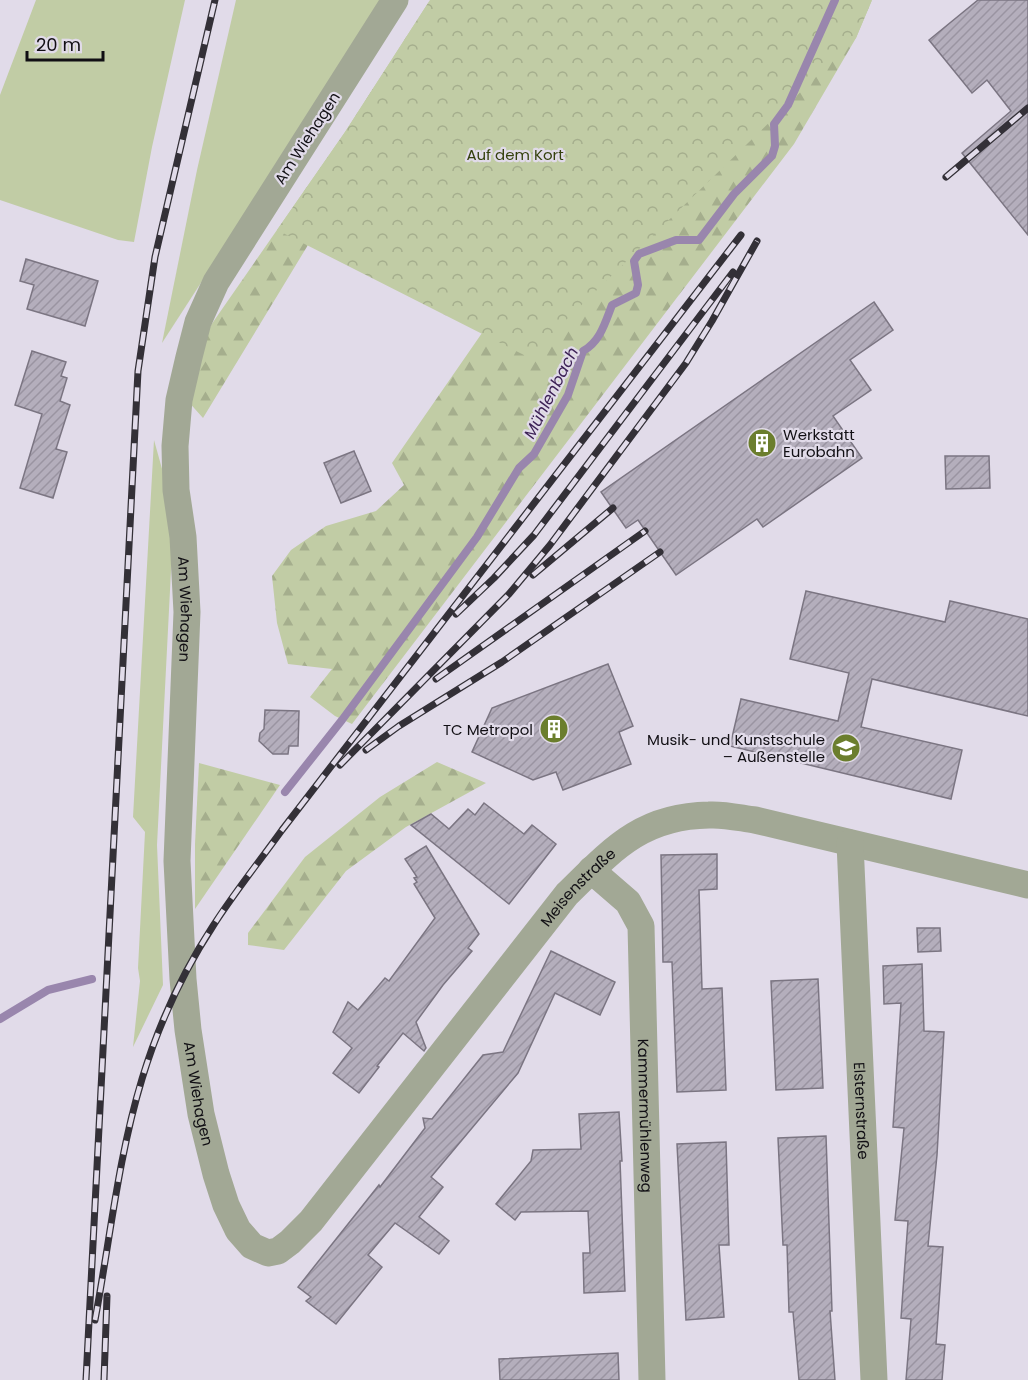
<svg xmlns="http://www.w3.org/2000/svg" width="1028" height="1380" viewBox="0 0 1028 1380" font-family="Poppins,sans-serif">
  <defs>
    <pattern id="forest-firs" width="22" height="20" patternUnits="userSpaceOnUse" patternTransform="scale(1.5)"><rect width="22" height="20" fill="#c1cca5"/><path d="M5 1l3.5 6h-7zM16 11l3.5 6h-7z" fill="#a5ae8d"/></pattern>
    <pattern id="park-crowns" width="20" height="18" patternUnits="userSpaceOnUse" patternTransform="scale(1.5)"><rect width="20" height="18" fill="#c1cca5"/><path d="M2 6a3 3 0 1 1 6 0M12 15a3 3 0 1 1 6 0" fill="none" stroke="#a5ae8d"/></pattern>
    <pattern id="building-hatch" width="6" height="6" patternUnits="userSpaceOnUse" patternTransform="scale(1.5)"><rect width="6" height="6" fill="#b4aebc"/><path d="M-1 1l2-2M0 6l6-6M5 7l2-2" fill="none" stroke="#9a94a1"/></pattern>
  </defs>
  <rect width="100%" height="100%" fill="#e1dbe9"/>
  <!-- grass -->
  <g fill="#c1cca5">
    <path d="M36 0H185L152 147 134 242 118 240 0 200V95Z"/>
    <path d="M236 0H384L162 343 197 170Z"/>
    <path d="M154 440 174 512 157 845 163 985 133 1047 140 981 138 968 145 832 133 817Z"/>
  </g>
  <!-- forest -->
  <g fill="url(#forest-firs)">
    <path d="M430 0 308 245 203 418 177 389 211 325 345 132Z"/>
    <path d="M872 0 856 38 794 144 352 724 335 716 310 697 332 669 288 664 277 623 272 576 291 550 326 526 376 511 404 485 392 463 482 333Z"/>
    <path d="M437 762 486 783 406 827 346 871 284 950 248 945V933L305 857 380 797Z"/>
    <path d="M199 763 280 785 195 909V844Z"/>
  </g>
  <!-- park -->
  <path fill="url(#park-crowns)" d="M430 0H872L856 38 528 357 277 230 345 132Z"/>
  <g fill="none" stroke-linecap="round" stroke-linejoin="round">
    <!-- stream -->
    <g stroke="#9986ad" stroke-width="8">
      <path d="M285 792 342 720 477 537 519 468 534 454 568 395 583 351C600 342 605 323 612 305L636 293 638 285 634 261 639 254 676 240H699L734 194 772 156 775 146 774 124 788 105 835 0"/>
      <path d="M0 1019 48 990 92 979"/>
    </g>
  </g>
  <!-- building -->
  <g fill="url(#building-hatch)" stroke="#7b7582" stroke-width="1.5">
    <path d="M978 0H1028V235L962 153 1011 111 987 80 972 93 929 40Z"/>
    <path d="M26 259 98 281 85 326 27 309 34 285 20 281Z"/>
    <path d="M874 302 893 330 850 360 871 390 833 416 862 458 763 527 757 519 676 575 638 520 626 528 601 492Z"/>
    <path d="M32 351 66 362 61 376 67 378 60 401 70 405 56 449 67 452 53 498 20 488 42 414 15 405Z"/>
    <path d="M354 451 371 491 341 503 324 463Z"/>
    <path d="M945 456H989L990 488 946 489Z"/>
    <path d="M806 591 945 622 950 601 1028 619V716L872 679 861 727 962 750 951 799 730 746 741 699 838 721 849 673 790 659Z"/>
    <path d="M608 664 633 726 619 732 631 764 563 790 556 772 533 780 472 752 492 708Z"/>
    <path d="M265 710 299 711 298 746H289L288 754H273L259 741 260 733 264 729Z"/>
    <path d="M484 803 524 834 532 825 556 844 509 904 411 825 431 814 449 829 468 809 475 815Z"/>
    <path d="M426 846 479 934 468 948 472 951 443 985 416 1022 426 1048 424 1051 403 1033 377 1066 379 1067 359 1093 333 1073 352 1048 333 1032 348 1002 358 1010 385 978 389 981 435 918 414 884 417 882 414 878 417 877 405 859Z"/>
    <path d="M717 854V889L699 890 702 989 722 988 726 1090 677 1092 672 962H663L661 855Z"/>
    <path d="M917 928H940L941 951 918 952Z"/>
    <path d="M551 951 615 982 600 1015 555 993 518 1073 431 1177 443 1187 419 1217 449 1241 439 1254 395 1223 368 1255 382 1267 336 1324 306 1301 311 1297 298 1287 379 1185 380 1187 425 1128 423 1118 432 1119 483 1055 503 1052Z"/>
    <path d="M922 964 924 1031 944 1032 937 1155 928 1246 943 1247 936 1344 945 1345 942 1380H906L911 1319 901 1318 908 1221 895 1220 904 1128 893 1127 901 1003 884 1004 883 966Z"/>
    <path d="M818 979 823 1088 776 1090 771 981Z"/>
    <path d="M619 1112 622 1161H620L625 1291 584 1293 583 1253H590L588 1211 521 1212 515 1220 496 1204 531 1161 533 1150 581 1149 579 1114Z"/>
    <path d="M826 1136 832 1311H830L835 1380H799L793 1312H789L787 1245H783L778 1138Z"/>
    <path d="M726 1142 729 1245H719L724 1317 686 1320 677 1144Z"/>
    <path d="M618 1353 619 1380H500L499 1359Z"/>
  </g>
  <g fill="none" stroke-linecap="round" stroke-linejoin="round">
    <!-- minor -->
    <g stroke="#a2a895" stroke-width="27">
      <path id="s1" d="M395 0 216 282 198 322 189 357 179 400 175 446 176 490 183 537 187 612 177 861 183 979 188 1030 201 1114 216 1174 226 1205 238 1230 252 1246 268 1253 278 1251 290 1242 311 1221 567 894C612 850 641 816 709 815 724 814 740 818 755 820L1028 885"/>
      <path id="s2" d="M850 843 874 1380"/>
      <path id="s3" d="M591 870 628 902 641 926 652 1380"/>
    </g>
    <!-- rail casing -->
    <g stroke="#333037" stroke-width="7">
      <g id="rail">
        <path d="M946 177 1028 108"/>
        <path d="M533 575 613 508"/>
        <path d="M456 614 494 578 534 535 733 272"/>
        <path d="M436 679 645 531"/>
        <path d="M366 750 399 726 502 662 660 552"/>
        <path d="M340 765 509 594 550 545 686 363 712 321 757 241"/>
        <path d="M95 1320C110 1240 118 1158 142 1079 158 1026 183 972 213 926 234 893 259 862 282 830L741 235"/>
        <path d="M86 1380 138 371 155 257 215 0"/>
        <path d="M104 1380 107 1296"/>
      </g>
    </g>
    <!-- rail -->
    <use href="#rail" stroke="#e1dbe9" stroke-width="4.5" stroke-dasharray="14" stroke-linecap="butt"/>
  </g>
  <!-- icons -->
  <defs>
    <g id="building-disc" transform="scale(1.5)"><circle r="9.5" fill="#6b7e2d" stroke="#e1dbe9"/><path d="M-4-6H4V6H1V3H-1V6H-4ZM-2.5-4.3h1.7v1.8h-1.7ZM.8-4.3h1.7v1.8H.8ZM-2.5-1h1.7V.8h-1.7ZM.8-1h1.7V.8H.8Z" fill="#fff"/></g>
    <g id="school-disc" transform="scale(1.5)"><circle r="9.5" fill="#6b7e2d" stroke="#e1dbe9"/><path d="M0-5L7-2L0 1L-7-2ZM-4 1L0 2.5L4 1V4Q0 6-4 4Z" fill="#fff"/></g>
  </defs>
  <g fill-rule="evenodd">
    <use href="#building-disc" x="762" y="443"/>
    <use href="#building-disc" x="554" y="729"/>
    <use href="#school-disc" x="846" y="748"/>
  </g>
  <g text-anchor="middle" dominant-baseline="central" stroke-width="4.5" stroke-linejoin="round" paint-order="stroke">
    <!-- street labels -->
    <g font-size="15" fill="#110f14" stroke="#e1dbe9">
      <text transform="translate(307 138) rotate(-57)">Am Wiehagen</text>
      <text stroke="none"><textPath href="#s1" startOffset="668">Am Wiehagen</textPath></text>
      <text stroke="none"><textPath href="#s1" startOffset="1818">Meisenstraße</textPath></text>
      <text stroke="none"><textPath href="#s1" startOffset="1154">Am Wiehagen</textPath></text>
      <text stroke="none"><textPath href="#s2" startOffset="268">Elsternstraße</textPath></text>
      <text stroke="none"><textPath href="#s3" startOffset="266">Kammermühlenweg</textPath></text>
    </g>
    <!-- park labels -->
    <g font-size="15" fill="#35410e" stroke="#e1dbe9">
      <text x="515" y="154">Auf dem Kort</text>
    </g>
    <!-- poi labels -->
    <g font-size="15" fill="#110f14" stroke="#e1dbe9" text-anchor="end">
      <text x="783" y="434" text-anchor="start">Werkstatt<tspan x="783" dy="17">Eurobahn</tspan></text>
      <text x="533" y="729">TC Metropol</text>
      <text x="825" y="739">Musik- und Kunstschule<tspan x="825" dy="17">– Außenstelle</tspan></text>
    </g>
    <!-- water labels -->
    <g font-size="16" font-style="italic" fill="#3d2256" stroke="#e1dbe9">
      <text transform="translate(551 393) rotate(-63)">Mühlenbach</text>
    </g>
  </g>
  <!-- scale -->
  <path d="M27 51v9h76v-9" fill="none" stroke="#110f14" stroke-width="3"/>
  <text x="36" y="51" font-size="18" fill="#110f14" stroke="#e1dbe9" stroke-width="4.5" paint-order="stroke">20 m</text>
</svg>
